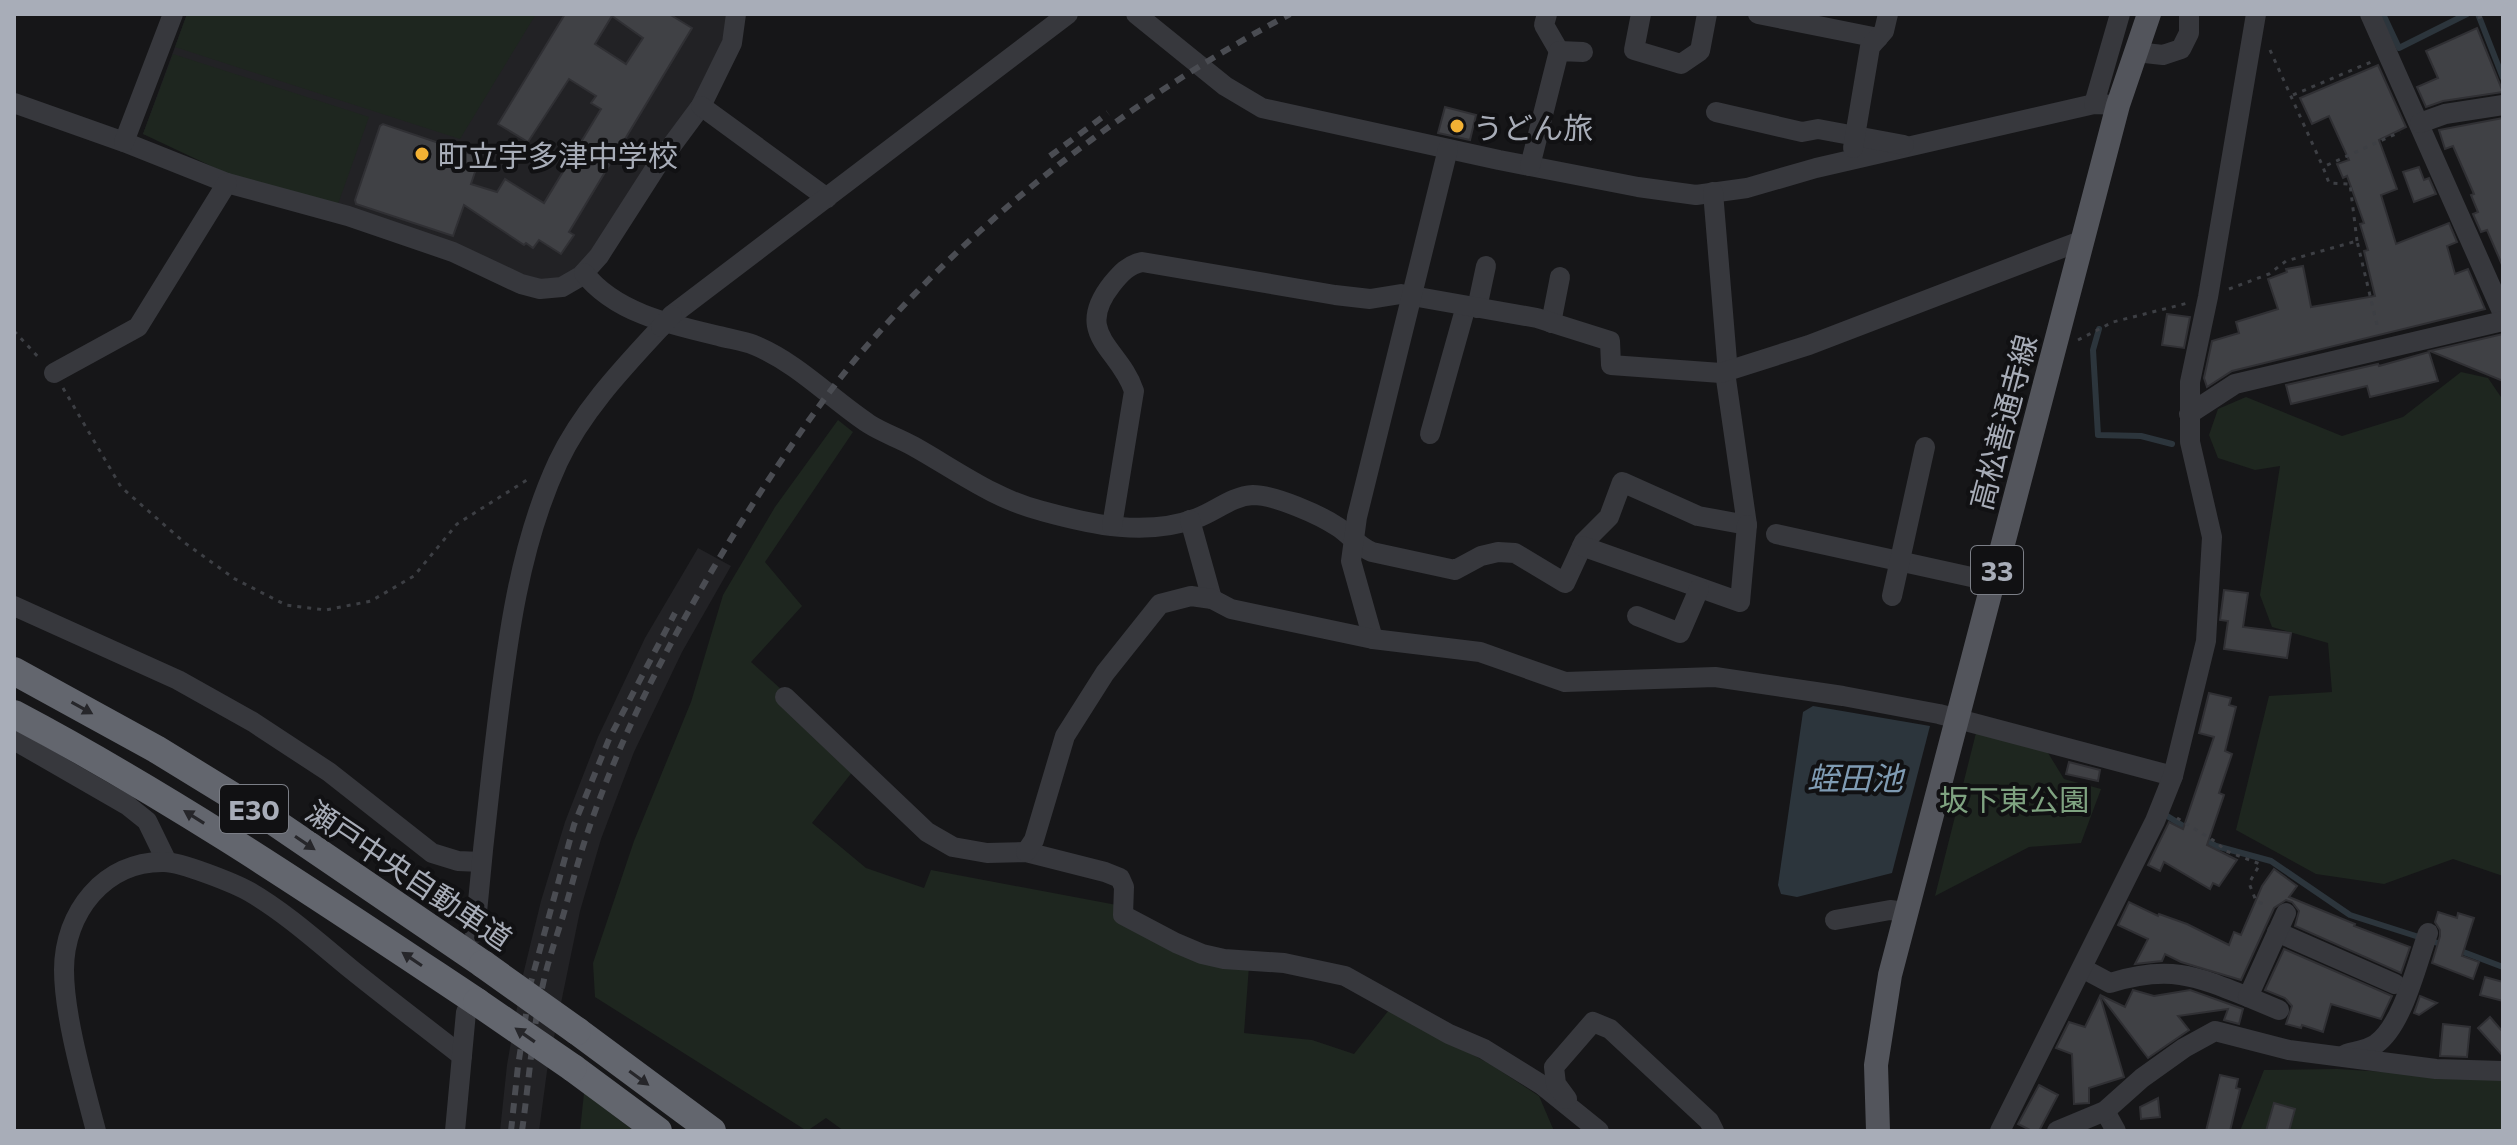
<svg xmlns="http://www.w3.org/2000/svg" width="2517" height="1145" viewBox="0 0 2517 1145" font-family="Commissioner,'Noto Sans JP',sans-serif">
  <rect width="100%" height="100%" fill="#161618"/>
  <!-- built -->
  <g fill="#222225">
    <path d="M187 14H728L724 36 706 86 594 249 569 277 535 280 143 134Z"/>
    <path d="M698 548 731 566 682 652 634 752 601 839 580 911 547 1071 539 1131H500L507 1065 522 979 541 901 565 822 598 737 645 638Z"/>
  </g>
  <!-- green -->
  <g fill="#1e261f">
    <path d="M187 14H536L460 139 175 47Z"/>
    <path d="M173 54 369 117 338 204 228 174 143 134Z"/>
    <path d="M2461 372 2488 378 2503 400V876L2453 859 2384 884 2316 874 2236 830 2269 696 2332 692 2328 643 2272 627 2260 595 2280 466 2255 470 2218 458 2209 435 2218 409 2246 397 2342 436 2403 417Z"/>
    <path d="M838 420 853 432 765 562 802 606 751 662 861 761 812 823 866 868 924 888 931 870 1122 906 1134 919 1249 966 1244 1033 1312 1040 1354 1054 1389 1010 1490 1064 1539 1096 1554 1131H844L826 1118 807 1131 595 997 593 963 634 841 691 702 723 595 775 507Z"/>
    <path d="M1976 733 2045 748 2064 779 2101 789 2081 843 2029 847 1935 896Z"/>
    <path d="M2337 1069 2485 1078 2503 1077V1131H2240L2264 1070Z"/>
    <path d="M584 1093 634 1131H580Z"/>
  </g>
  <!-- water -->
  <path fill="#2c353c" d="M1813 706 1930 726 1892 873 1797 897 1781 894 1778 885 1803 712Z"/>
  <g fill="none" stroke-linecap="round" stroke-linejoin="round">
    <!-- stream -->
    <g stroke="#2c353c" stroke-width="6">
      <path d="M2383 14 2399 48 2467 14"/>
      <path d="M2478 14 2503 78"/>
      <path d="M2099 329 2093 350 2098 435 2141 436 2172 444"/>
      <path d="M2164 814 2188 829"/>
      <path d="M2201 837 2216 846 2271 861 2350 915 2444 945"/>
      <path d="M2458 950 2503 967"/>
    </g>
  </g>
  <!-- building -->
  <g fill="#404145" stroke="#303034" stroke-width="2" fill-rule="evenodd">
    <path d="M565 14H669L692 28 569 232 574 235 561 254 539 240 533 248 526 243 524 245 464 205 453 236 356 204 355 200 380 126 383 124 480 157 471 184 497 192 505 179 544 203 601 109 591 103 596 96 569 79 528 142 498 124ZM612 16 643 38 626 64 595 44Z"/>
    <path d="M2477 28 2503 92 2443 101 2426 107 2417 87 2438 78 2426 51Z"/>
    <path d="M2378 65 2406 127 2379 140 2397 189 2381 195 2396 244 2449 223 2457 242 2447 246 2455 274 2468 269 2485 309 2232 371 2207 387 2204 378 2212 341 2239 333 2236 322 2278 309 2268 279 2287 272 2286 269 2303 266 2311 307 2375 296 2364 251 2368 250 2360 224 2364 223 2347 176 2343 178 2337 164 2349 160 2329 116 2312 124 2300 98Z"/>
    <path d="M1445 107 1476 115 1470 140 1438 133Z"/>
    <path d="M2503 118V267L2487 230 2481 232 2473 214 2478 212 2471 195 2474 194 2453 146 2445 149 2439 130Z"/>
    <path d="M2419 167 2424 180 2429 178 2436 194 2414 202 2403 172Z"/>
    <path d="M2167 314 2190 317 2184 348 2162 345Z"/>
    <path d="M2503 334V381L2430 351Z"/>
    <path d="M2429 352 2438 381 2370 397 2367 386 2291 404 2286 385 2378 364 2379 366Z"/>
    <path d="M2224 590 2248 593 2243 627 2291 633 2287 658 2224 649 2228 621 2220 620Z"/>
    <path d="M2209 693 2231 698 2229 705 2236 707 2225 751 2232 754 2219 793 2224 795 2207 845 2237 860 2219 886 2213 883 2210 889 2164 862 2160 871 2148 865 2169 822 2183 829 2214 737 2199 733Z"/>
    <path d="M2069 762 2100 770 2098 781 2066 774Z"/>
    <path d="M2274 869 2297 886 2289 897 2355 924 2354 926 2410 947 2401 973 2295 926 2299 911 2292 902 2286 900 2274 908 2241 980 2181 962 2165 954 2162 961 2135 964 2148 939 2118 925 2129 902 2158 916 2159 914 2187 924 2229 945 2234 932 2241 935 2262 886Z"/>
    <path d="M2438 912 2457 918 2458 913 2474 918 2462 956 2479 962 2473 979 2432 963 2440 936V930L2435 922Z"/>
    <path d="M2284 949 2392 996 2381 1019 2331 1004 2323 1032 2302 1025 2301 1028 2286 1024 2292 1006 2285 998 2265 990Z"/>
    <path d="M2485 977 2503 982V1001L2480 995Z"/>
    <path d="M2133 990 2154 996 2190 990 2243 1009 2239 1024 2224 1020 2228 1009 2178 1016 2189 1030 2148 1058 2100 995 2125 1007Z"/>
    <path d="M2100 996 2124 1077 2089 1088V1103L2074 1104 2072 1054 2056 1048 2069 1022 2085 1027Z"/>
    <path d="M2420 996 2437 1003 2419 1015 2414 1013Z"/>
    <path d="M2490 1017 2503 1032V1056L2478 1028Z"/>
    <path d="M2443 1024 2470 1027 2467 1057 2440 1056Z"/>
    <path d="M2220 1075 2238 1079 2236 1088 2240 1089 2230 1131H2206Z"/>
    <path d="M2039 1085 2058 1095 2039 1131H2032L2018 1124Z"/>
    <path d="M2158 1098 2160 1117 2141 1119 2140 1107Z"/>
    <path d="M2274 1103 2295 1109 2289 1131H2266Z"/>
  </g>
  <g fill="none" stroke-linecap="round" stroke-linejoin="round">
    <!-- path -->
    <g stroke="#3d3f44" stroke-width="3" stroke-dasharray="4 6" stroke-linecap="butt">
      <path d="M2478 18 2487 14"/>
      <path d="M2270 50 2323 167"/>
      <path d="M2293 95 2371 62"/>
      <path d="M2357 241 2350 184 2329 183 2323 167 2400 132"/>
      <path d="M2229 289 2269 274 2286 261 2357 241 2378 329"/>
      <path d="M14 331 41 360"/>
      <path d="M2078 340 2113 322 2188 303"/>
      <path d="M63 388 121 487 185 543 235 579 286 605 326 610 371 601 414 576 457 524 530 478"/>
      <path d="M2177 818 2216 842 2226 851 2260 864 2249 883 2256 901 2266 905"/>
    </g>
    <!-- minor -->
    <g stroke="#37383d" stroke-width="20">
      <path d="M1136 14 1225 86 1262 108 1499 160 1638 187 1696 195 1747 188 1816 168 2094 104 2118 105"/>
      <path d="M1547 14 1544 25 1559 51"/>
      <path d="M1641 14 1634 50 1681 64 1700 51 1707 14"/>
      <path d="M1758 14 1878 38"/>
      <path d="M2370 14 2503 314"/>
      <path d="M2136 52 2163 55 2181 49 2189 33V14"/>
      <path d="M14 103 124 142 227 183 348 216 453 252 521 284 540 289 562 287 581 276 599 256 658 164 701 106 732 43 736 14"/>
      <path d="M2094 104 2120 14"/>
      <path d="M701 106 827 198"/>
      <path d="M1716 112 1802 132 1818 129 1904 145"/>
      <path d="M2420 123 2445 114 2503 105"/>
      <path d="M124 142 173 14"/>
      <path d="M1853 148 1870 47 1884 31 1888 14"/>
      <path d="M1530 166 1559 51 1583 52"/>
      <path d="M584 273C615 313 672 325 719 336 730 339 743 341 754 345 798 363 831 399 869 424 883 433 899 438 913 446 956 470 994 499 1042 511 1093 525 1146 537 1197 518 1216 511 1232 496 1253 495 1275 495 1320 515 1338 527 1350 535 1358 546 1372 552L1455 570 1481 556 1498 552 1515 553 1565 583 1584 542 1609 517 1622 482 1698 516 1747 525 1726 379 1727 361 1713 192"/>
      <path d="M1477 308 1486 266"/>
      <path d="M672 315 1068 14"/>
      <path d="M1551 323 1560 277"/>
      <path d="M54 373 138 327 227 183"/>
      <path d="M2189 414 2235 384 2503 321"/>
      <path d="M1430 434 1466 306"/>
      <path d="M1190 520 1212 599"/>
      <path d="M1112 526 1134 391C1120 348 1072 335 1112 284 1121 273 1128 265 1142 262L1335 295 1370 299 1401 294 1537 318 1610 341 1611 365 1721 373 1809 345 2083 240"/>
      <path d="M1776 534 1994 582"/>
      <path d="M1582 546 1740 602 1747 525"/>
      <path d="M1892 596 1925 447"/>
      <path d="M14 606 178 680 253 722 329 772 432 853 458 861 481 862"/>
      <path d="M1637 616 1680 633 1699 589"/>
      <path d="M1373 639 1351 561 1357 517 1448 149"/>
      <path d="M785 697 927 832 953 847 987 853 1026 852 1105 872 1120 878 1124 887 1123 915 1176 943 1202 954 1224 959 1284 963 1345 976 1449 1034 1484 1049 1542 1085 1599 1131"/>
      <path d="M14 740 127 805 147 821 167 862"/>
      <path d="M1026 852 1034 840 1065 736 1105 673 1160 604 1191 596 1212 599 1231 609 1373 639 1480 652 1565 682 1715 677 1843 696 1939 714 2173 776"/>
      <path d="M1835 920 1890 910 1906 912"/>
      <path d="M2277 932 2395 984"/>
      <path d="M475 933C481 866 488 800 496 734 507 642 519 546 558 462 582 411 623 368 661 327"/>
      <path d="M2082 968 2110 983C2168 965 2194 975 2248 997"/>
      <path d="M2279 1010 2248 997 2286 913"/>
      <path d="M2346 1054C2356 1051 2367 1050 2376 1044 2403 1025 2417 963 2428 933"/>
      <path d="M1567 1099 1556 1084 1554 1067 1593 1022 1610 1029 1709 1121 1714 1131"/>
      <path d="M2105 1111 2116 1131"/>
      <path d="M96 1131C84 1085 64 1016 64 970 64 913 104 861 164 862 181 862 234 883 250 892 286 913 319 943 352 970 388 999 425 1027 462 1056"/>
      <path d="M455 1131 466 1012"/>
      <path d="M2000 1131 2155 821 2173 776 2206 641 2212 537 2190 442V382L2208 297 2256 14"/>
      <path d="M2057 1131 2105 1111 2142 1078 2184 1048 2215 1031 2289 1050 2436 1069 2503 1071"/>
    </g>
    <!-- major -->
    <path stroke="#53555c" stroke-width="24" d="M1878 1131 1876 1065 1890 975 2118 105 2149 14"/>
    <!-- highway -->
    <g stroke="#63666e" stroke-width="28">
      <path d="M14 671 156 749 270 819 483 964"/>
      <path d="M14 714C175 799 325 901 477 1002"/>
      <path d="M577 1031 712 1131"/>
      <path d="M573 1068 658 1131"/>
    </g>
    <!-- rail -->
    <g stroke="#4a4c52" stroke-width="6" stroke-dasharray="10 8" stroke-linecap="butt">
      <path d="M1050 156 1108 113"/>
      <path d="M511 1131 518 1066 531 982 574 825 609 739 675 613"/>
      <path d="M522 1131C529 1082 532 1031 543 984 548 961 556 938 563 916 571 888 578 861 587 834 627 716 689 604 756 499 788 450 821 400 859 355 979 215 1128 101 1290 14"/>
    </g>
    <!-- minor-bridge -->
    <path stroke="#37383d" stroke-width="20" d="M661 327 672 315"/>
    <!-- highway-bridge -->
    <g stroke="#63666e" stroke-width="28">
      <path d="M483 964 577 1031"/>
      <path d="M477 1002 573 1068"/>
    </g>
  </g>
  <!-- one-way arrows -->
  <defs><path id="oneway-solid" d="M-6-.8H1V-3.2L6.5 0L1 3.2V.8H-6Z" transform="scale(2)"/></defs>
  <g fill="#26262a">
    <use href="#oneway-solid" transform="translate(82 708) rotate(29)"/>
    <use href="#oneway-solid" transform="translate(194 817) rotate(-148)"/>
    <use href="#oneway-solid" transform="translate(305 843) rotate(34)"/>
    <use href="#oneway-solid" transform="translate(412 959) rotate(-146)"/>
    <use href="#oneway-solid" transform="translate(525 1035) rotate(-145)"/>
    <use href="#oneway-solid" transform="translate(639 1078) rotate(36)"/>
  </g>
  <!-- markers -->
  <g fill="#f2b134" stroke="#111113" stroke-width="3">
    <circle cx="1457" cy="126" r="8"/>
    <circle cx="422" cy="154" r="8"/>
  </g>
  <g text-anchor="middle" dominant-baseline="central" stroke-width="8" stroke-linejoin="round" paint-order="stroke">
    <!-- shield labels -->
    <g fill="#111113" stroke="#7b7e86" stroke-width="2">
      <rect x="1971" y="546" width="52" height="48" rx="6"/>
      <rect x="220" y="785" width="68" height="48" rx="6"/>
    </g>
    <g font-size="28" font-weight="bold" fill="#a8adb8">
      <text x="1997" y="570">33</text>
      <text x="254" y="809">E30</text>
    </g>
    <!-- poi labels -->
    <g font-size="30" fill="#a8adb8" stroke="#111113" text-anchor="start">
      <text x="1473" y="126">うどん旅</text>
      <text x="438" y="154">町立宇多津中学校</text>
    </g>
    <!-- street labels -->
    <g font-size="30" fill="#a8adb8" stroke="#111113">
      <text transform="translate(2002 422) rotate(-75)">高松善通寺線</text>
      <text transform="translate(410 874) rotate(34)">瀬戸中央自動車道</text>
    </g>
    <!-- park labels -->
    <g font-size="30" fill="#7fa381" stroke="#111113">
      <text x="2014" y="798">坂下東公園</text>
    </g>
    <!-- water labels -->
    <g font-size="32" font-style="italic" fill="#7f9bb3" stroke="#111113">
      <text x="1855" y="777">蛭田池</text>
    </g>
  </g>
  <!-- border -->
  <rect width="2517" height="1145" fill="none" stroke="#a8adb8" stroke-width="32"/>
</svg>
